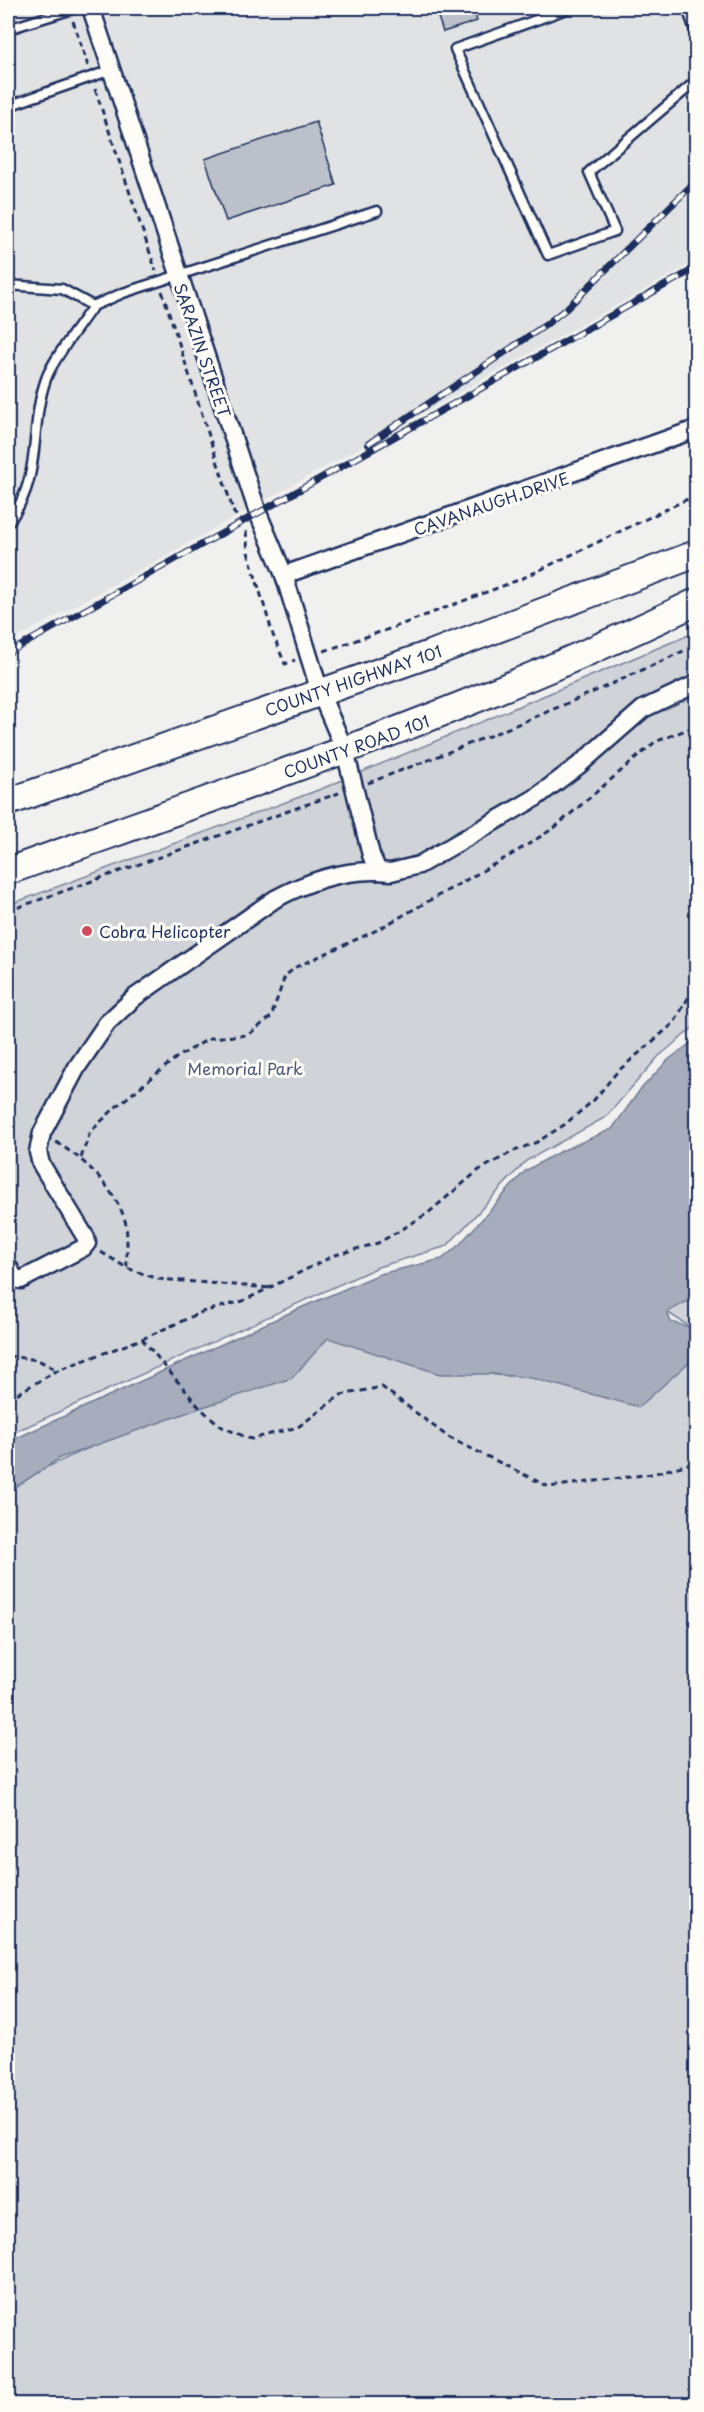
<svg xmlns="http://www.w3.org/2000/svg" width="704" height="2412" viewBox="0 0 704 2412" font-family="'Playpen Sans',sans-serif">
  <rect width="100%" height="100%" fill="#f0f0ee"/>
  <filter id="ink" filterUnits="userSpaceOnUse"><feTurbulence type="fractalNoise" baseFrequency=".0167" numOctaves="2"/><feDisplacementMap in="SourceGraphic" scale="12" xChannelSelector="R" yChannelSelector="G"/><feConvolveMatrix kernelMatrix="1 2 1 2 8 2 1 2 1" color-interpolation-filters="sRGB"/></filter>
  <g filter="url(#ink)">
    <!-- built -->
    <path fill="#e0e2e3" d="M8 8H696V261L8 643Z"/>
    <!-- green -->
    <g fill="#d0d3d8" stroke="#76819b" stroke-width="1.5">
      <path d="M696 632V1025L658 1057 606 1117 526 1161 447 1246 378 1267 8 1435V905L321 789Z"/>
      <path d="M696 1280V1331L667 1312Z"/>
      <path d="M328 1338 495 1375 507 1376 679 1371 696 1346V2404H8V1485Z"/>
    </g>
    <!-- water -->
    <path fill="#a7adbd" stroke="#6f7b97" stroke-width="1.5" d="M696 1039V1297L667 1312 671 1322 696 1329V1356L639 1407 531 1378 494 1374H440L328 1338 292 1378 200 1408 60 1458 8 1492V1442L298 1309 380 1274 442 1259 460 1244 525 1171 559 1152 612 1129 640 1090 668 1060Z"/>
    <!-- building -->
    <g fill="#bbc0ca" stroke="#1b2f5e" stroke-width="1.5">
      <path d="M435 8H473L477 21 443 32Z"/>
      <path d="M316 122 336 185 226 221 205 159Z"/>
    </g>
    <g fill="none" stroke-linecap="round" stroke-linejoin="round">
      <!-- service casing -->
      <g stroke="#1b2f5e" stroke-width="13">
        <g id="service">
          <path d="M564 8V10L455 49 548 255 615 231 589 172 696 81"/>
          <path d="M687 8 696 33"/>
          <path d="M8 29 76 8"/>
          <path d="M8 106 111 70"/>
          <path d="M8 285 62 289 93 306 123 293 377 211"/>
          <path d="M8 523C44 476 28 430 46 379 52 360 81 324 93 306"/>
        </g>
      </g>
      <!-- minor casing -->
      <g stroke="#1b2f5e" stroke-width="21">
        <g id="minor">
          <path d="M91 8 258 513 284 575 320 692 345 751 371 855 378 871 391 872 419 865 535 798 579 765 643 709 696 684"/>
          <path d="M284 575 696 429"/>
          <path d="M8 1266 15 1279 21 1280 83 1248 87 1243 86 1238 41 1164 38 1152 42 1133 77 1067 107 1023 135 997 275 899C308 881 341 870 378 871"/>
        </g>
      </g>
      <!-- primary casing -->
      <g stroke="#1b2f5e" stroke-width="30">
        <g id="primary">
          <path d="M8 802 436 652 696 554"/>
          <path d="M8 871C240 788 474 710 696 602"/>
        </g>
      </g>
      <!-- path -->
      <g stroke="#1b2f5e" stroke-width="3" stroke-dasharray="6 4.5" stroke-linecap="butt">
        <path d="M73 21 88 66"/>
        <path d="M95 89 156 271"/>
        <path d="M162 291 234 513 243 522"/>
        <path d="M246 531 248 552 273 635 285 664 295 660"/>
        <path d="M324 651 392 628 521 579 696 495"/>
        <path d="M368 783C480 741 589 696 696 645"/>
        <path d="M8 911 339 793"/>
        <path d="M56 1142C85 1160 111 1184 124 1217 129 1231 126 1253 127 1268"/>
        <path d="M81 1158 90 1132 117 1106 176 1058 210 1038 248 1035 271 1017 285 976 296 967 377 930 516 852 554 828 655 742 696 726"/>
        <path d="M101 1252 127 1268 158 1279 271 1288"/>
        <path d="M142 1339 202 1312 243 1301 335 1255 378 1243 401 1230 428 1213 479 1170 514 1151 537 1142 564 1125 594 1100 617 1072 674 1023 696 984"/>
        <path d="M8 1356 38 1360 57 1370"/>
        <path d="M8 1399 58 1370 142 1339 200 1408 222 1427 251 1439 298 1427 341 1395 382 1387 448 1437 549 1487 652 1474 696 1462"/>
      </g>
      <!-- service -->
      <use href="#service" stroke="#fdfcf7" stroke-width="8"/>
      <!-- minor -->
      <use href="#minor" stroke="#fdfcf7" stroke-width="16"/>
      <!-- primary -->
      <use href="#primary" stroke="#fdfcf7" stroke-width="26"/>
      <!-- rail casing -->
      <g stroke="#1b2f5e" stroke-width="7">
        <g id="rail">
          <path d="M368 444 544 326 567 308 696 181"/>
          <path d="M8 653 696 268"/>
        </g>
      </g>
      <!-- rail -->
      <use href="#rail" stroke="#fdfcf7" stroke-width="4.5" stroke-dasharray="14" stroke-linecap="butt"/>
    </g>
  </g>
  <!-- markers -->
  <circle fill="#d1495b" stroke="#fdfcf7" stroke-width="2" cx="87" cy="931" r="6"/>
  <g text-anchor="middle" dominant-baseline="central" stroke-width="6" stroke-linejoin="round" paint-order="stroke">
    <!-- street labels -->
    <g font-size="16" fill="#1b2f5e" stroke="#fdfcf7">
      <text transform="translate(203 350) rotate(71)">SARAZIN STREET</text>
      <text transform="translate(491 503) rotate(-19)">CAVANAUGH DRIVE</text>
      <text transform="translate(353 680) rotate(-19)">COUNTY HIGHWAY 101</text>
      <text transform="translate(356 746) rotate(-20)">COUNTY ROAD 101</text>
    </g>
    <!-- poi labels -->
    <g font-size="16" fill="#1b2f5e" stroke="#fdfcf7" text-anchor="start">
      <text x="99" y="931">Cobra Helicopter</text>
    </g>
    <!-- park labels -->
    <g font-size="16" fill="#48587c" stroke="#fdfcf7">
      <text x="245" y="1068">Memorial Park</text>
    </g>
  </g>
  <!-- margin -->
  <rect width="704" height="2412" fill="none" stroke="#fdfcf7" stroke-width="30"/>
  <rect x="15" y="15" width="674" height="2382" fill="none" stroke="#1b2f5e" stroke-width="2" filter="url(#ink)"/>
</svg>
